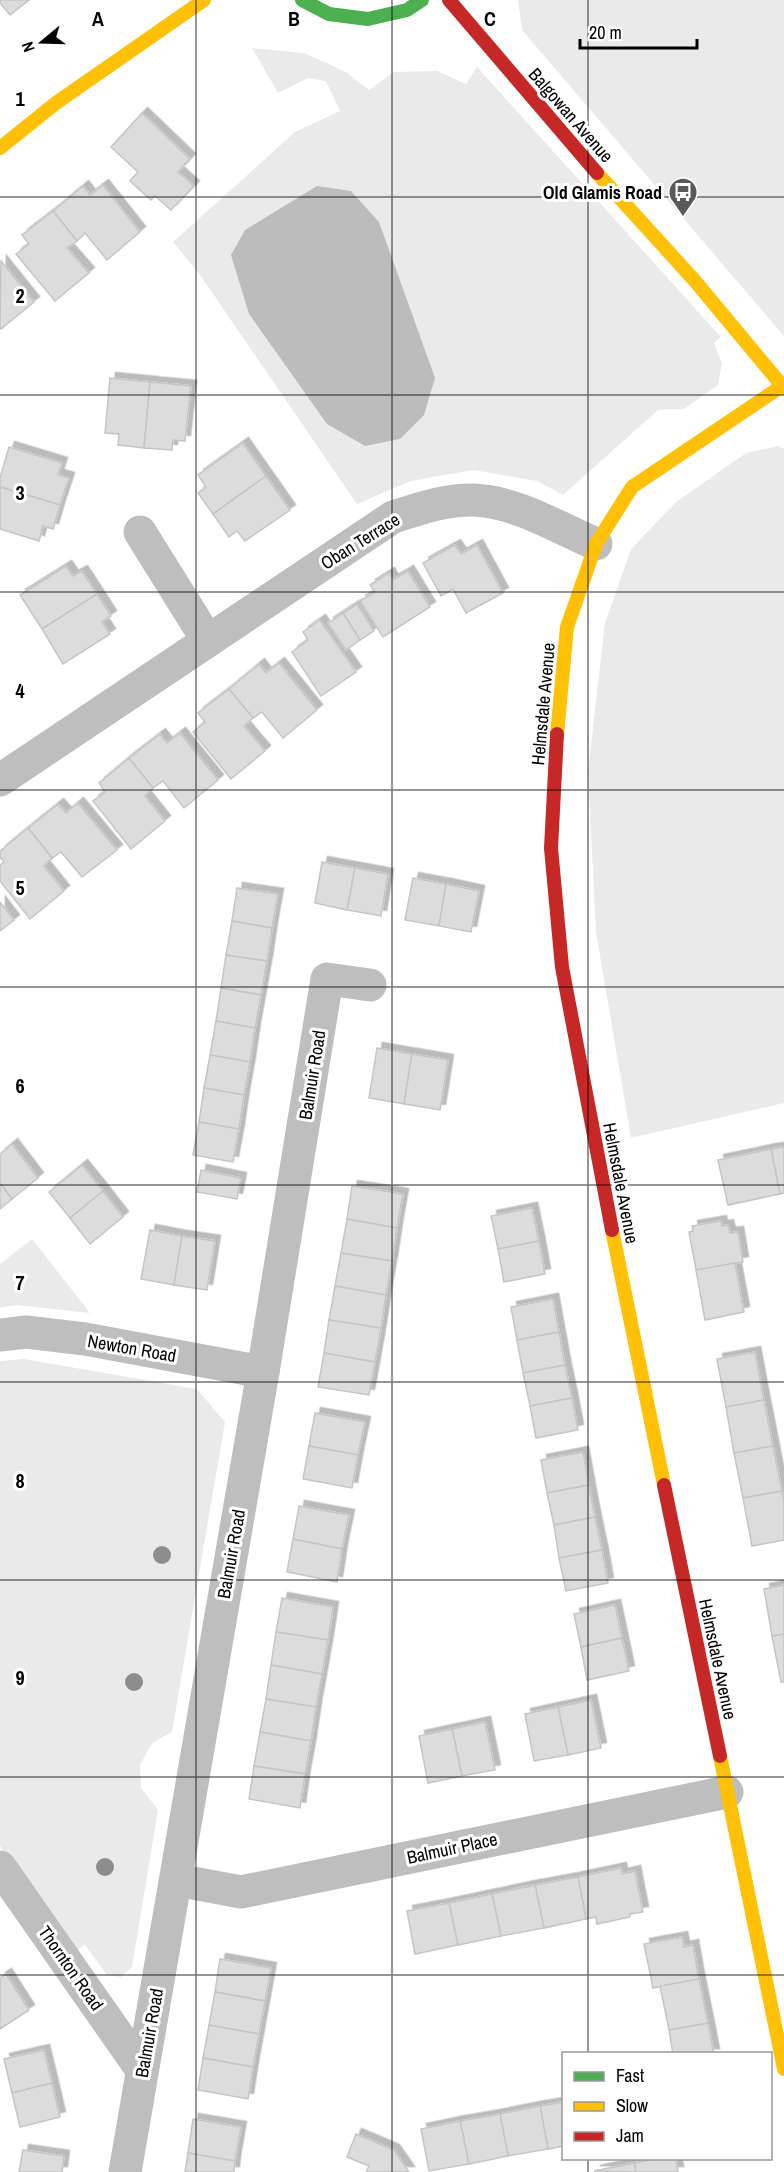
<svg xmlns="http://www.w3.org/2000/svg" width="784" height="2172" viewBox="0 0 784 2172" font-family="'Archivo Narrow',sans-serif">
  <defs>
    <filter id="shadow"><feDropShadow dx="5.5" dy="-5.5" stdDeviation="0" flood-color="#0004"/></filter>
  </defs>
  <rect width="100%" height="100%" fill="#fff"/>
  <!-- green -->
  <g fill="#eaeaea">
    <path d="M518 0H784V336L522 30Z"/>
    <path d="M252 48 304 53 346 72 369 90 394 72 437 71 466 84 477 67 721 337 714 343 722 363 718 385 684 409 658 410 563 495 537 481 473 470 411 481 357 504 200 275 173 242 295 132 340 111 326 81 308 78 278 93Z"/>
    <path d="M778 446 784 449V1103L631 1138 596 932 588 771 605 623 631 549 676 502 746 453Z"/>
    <path d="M32 1239 90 1313 16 1305 0 1308V1264Z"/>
    <path d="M24 1359 197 1389 225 1422 172 1732 152 1743 140 1765 141 1788 158 1810 132 1967 121 1977 107 1975 85 1945 74 1952 0 1846V1361Z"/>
  </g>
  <!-- water -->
  <path fill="#bcbcbc" d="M317 186 351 191 379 222 435 378 424 415 400 439 365 446 327 424 249 314 231 255 245 230Z"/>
  <!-- building -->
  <g fill="#dcdcdc" stroke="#c5c5c5" stroke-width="1.5" filter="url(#shadow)">
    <path d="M0 0H29L10 15 0 3Z"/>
    <path d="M142 113 190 159 178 172 194 186 171 210 155 196 151 200 130 181 138 172 111 147Z"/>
    <path d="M103 185 140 232 107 260 85 233 77 241 53 211 83 186 90 195Z"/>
    <path d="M53 211 77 241 67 248 89 273 55 301 16 254 29 244 22 235Z"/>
    <path d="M1 261 34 302 1 329 0 327Z"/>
    <path d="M110 378 150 382 144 448 118 445 119 434 105 433Z"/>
    <path d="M150 382 191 386 185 441 173 440 172 450 144 448Z"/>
    <path d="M243 443 266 476 213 514 198 493 206 487 198 475Z"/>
    <path d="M9 447 62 463 58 475 69 478 60 505 0 487V478Z"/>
    <path d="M266 476 290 510 245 541 237 531 229 537 213 514Z"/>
    <path d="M0 487 60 505 53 529 43 526 39 541 0 529Z"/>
    <path d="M455 545 461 554 477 545 503 593 466 613 453 589 441 596 423 563Z"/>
    <path d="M66 566 73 576 82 571 97 594 42 629 20 595Z"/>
    <path d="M408 571 430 607 383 637 360 601 375 592 370 585 389 573 393 580Z"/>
    <path d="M97 594 111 616 102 622 110 634 63 664 42 629Z"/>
    <path d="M357 604 374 631 360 640 343 613Z"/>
    <path d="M343 613 360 640 346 650 328 623Z"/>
    <path d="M320 620 356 672 321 696 292 652 308 640 303 632Z"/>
    <path d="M279 663 317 710 283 738 262 712 253 718 229 689 259 664 266 673Z"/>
    <path d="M229 689 253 718 244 726 265 751 231 779 193 732 205 722 198 713Z"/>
    <path d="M180 733 218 780 184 808 163 781 153 788 129 758 160 734 167 743Z"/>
    <path d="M129 758 153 788 145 796 165 821 131 849 93 801 105 792 99 783Z"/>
    <path d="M78 803 117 850 82 877 61 852 52 858 28 828 58 804 66 813Z"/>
    <path d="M28 828 52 858 44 866 64 891 30 919 0 881V865L4 862 0 857V851Z"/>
    <path d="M322 862 355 868 347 910 315 903Z"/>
    <path d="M355 868 388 874 381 916 347 910Z"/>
    <path d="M413 878 446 884 439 926 405 920Z"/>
    <path d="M446 884 479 891 471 932 439 926Z"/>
    <path d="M237 888 278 894 272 928 232 921Z"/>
    <path d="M0 902 14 920 0 931Z"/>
    <path d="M232 921 272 928 267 961 226 955Z"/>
    <path d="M226 955 267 961 261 995 221 988Z"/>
    <path d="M221 988 261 995 255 1028 216 1021Z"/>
    <path d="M216 1021 255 1028 250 1062 210 1055Z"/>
    <path d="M377 1048 412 1054 404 1104 369 1098Z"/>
    <path d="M412 1054 448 1060 440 1110 404 1104Z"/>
    <path d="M210 1055 250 1062 244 1095 204 1088Z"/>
    <path d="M204 1088 244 1095 239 1129 199 1122Z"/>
    <path d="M199 1122 239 1129 233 1162 193 1155Z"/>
    <path d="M12 1144 38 1178 12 1199 0 1183V1154Z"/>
    <path d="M784 1147V1193L780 1194 771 1149Z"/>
    <path d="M771 1149 780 1194 728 1205 718 1160Z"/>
    <path d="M82 1165 103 1191 70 1218 49 1192Z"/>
    <path d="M201 1170 241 1178 237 1199 197 1192Z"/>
    <path d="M0 1183 12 1199 0 1209Z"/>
    <path d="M352 1186 403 1194 397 1228 347 1219Z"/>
    <path d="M103 1191 123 1217 90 1244 70 1218Z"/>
    <path d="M532 1208 539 1241 498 1249 491 1216Z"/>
    <path d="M347 1219 397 1228 392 1261 341 1253Z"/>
    <path d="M721 1221 722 1226 728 1225 730 1233 738 1232 743 1262 696 1270 689 1232 693 1231 692 1226Z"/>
    <path d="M150 1230 182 1236 174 1285 141 1279Z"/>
    <path d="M182 1236 215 1241 207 1290 174 1285Z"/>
    <path d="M539 1241 545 1274 504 1282 498 1249Z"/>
    <path d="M341 1253 392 1261 386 1295 335 1286Z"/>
    <path d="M735 1263 744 1312 705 1320 696 1270Z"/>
    <path d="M335 1286 386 1295 381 1328 329 1320Z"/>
    <path d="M553 1299 559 1332 517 1340 511 1307Z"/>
    <path d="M329 1320 381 1328 375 1362 324 1353Z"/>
    <path d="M559 1332 565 1365 523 1373 517 1340Z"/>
    <path d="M755 1352 764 1400 726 1407 717 1359Z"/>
    <path d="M324 1353 375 1362 369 1395 318 1387Z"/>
    <path d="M565 1365 572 1398 530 1406 523 1373Z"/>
    <path d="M572 1398 578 1430 536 1438 530 1406Z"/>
    <path d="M764 1400 773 1446 734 1453 726 1407Z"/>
    <path d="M315 1413 365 1422 358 1455 309 1446Z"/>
    <path d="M309 1446 358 1455 352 1488 303 1479Z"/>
    <path d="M773 1446 782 1491 743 1498 734 1453Z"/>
    <path d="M583 1452 589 1485 547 1493 541 1460Z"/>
    <path d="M589 1485 595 1517 554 1525 547 1493Z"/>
    <path d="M782 1491 784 1503V1540L752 1546 743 1498Z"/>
    <path d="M299 1506 349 1515 342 1549 293 1539Z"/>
    <path d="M595 1517 602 1550 559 1558 554 1525Z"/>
    <path d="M293 1539 342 1549 337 1582 287 1572Z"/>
    <path d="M602 1550 608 1583 566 1591 559 1558Z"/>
    <path d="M784 1585V1634L772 1636 764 1589Z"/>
    <path d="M282 1598 333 1607 328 1640 276 1632Z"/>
    <path d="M615 1605 622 1638 581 1647 574 1614Z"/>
    <path d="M276 1632 328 1640 322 1674 271 1665Z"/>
    <path d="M784 1634V1682H781L772 1636Z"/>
    <path d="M622 1638 629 1671 587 1680 581 1647Z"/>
    <path d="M271 1665 322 1674 316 1707 266 1699Z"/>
    <path d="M266 1699 316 1707 311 1741 260 1732Z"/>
    <path d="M591 1700 601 1748 568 1755 558 1707Z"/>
    <path d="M558 1707 568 1755 534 1761 525 1714Z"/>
    <path d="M485 1722 495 1770 462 1776 452 1729Z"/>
    <path d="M452 1729 462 1776 428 1783 419 1736Z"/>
    <path d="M260 1732 311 1741 305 1774 254 1766Z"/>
    <path d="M254 1766 305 1774 300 1808 249 1799Z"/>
    <path d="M621 1868 622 1874 635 1871 643 1912 630 1914V1917L597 1924 596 1917 586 1919 578 1877Z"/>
    <path d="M578 1877 586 1919 544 1928 535 1885Z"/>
    <path d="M535 1885 544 1928 501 1936 492 1894Z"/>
    <path d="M492 1894 501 1936 458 1945 449 1903Z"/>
    <path d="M449 1903 458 1945 415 1954 407 1911Z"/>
    <path d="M682 1937 684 1947 693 1945 699 1979 653 1988 644 1944Z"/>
    <path d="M220 1959 271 1968 265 2001 215 1992Z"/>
    <path d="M6 1974 29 2010 0 2029V1978Z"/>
    <path d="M699 1979 708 2023 669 2030 660 1986Z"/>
    <path d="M215 1992 265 2001 259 2034 209 2025Z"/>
    <path d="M708 2023 714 2054H673L669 2030Z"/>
    <path d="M209 2025 259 2034 253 2067 203 2058Z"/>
    <path d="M44 2050 52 2083 12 2093 4 2059Z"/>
    <path d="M203 2058 253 2067 248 2099 198 2090Z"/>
    <path d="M52 2083 60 2117 20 2127 12 2093Z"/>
    <path d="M564 2102V2146L548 2149 540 2106Z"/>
    <path d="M540 2106 548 2149 508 2156 500 2114Z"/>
    <path d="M500 2114 508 2156 469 2164 460 2121Z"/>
    <path d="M193 2119 241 2127 235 2161 188 2153Z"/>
    <path d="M460 2121 469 2164 429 2171 421 2129Z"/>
    <path d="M356 2134 394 2150 409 2172H366L369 2166 347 2157Z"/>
    <path d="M23 2150 64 2156 62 2172H19Z"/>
    <path d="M188 2153 235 2161 234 2172H185Z"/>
    <path d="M660 2158H676L678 2172H636L634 2163Z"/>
    <path d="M634 2163 636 2172 594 2171Z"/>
  </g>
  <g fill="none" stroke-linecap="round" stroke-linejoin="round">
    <!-- street -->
    <g stroke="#bebebe" stroke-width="33">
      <path d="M140 532 208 641"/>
      <path d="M0 780 393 517C419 509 446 499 474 500 517 502 557 527 596 544"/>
      <path d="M0 1335 26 1332 85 1339 263 1372"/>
      <path d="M0 1867 142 2070"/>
      <path d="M177 1880 241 1892 727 1792"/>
      <path d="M125 2172 263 1372 327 979 370 985"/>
    </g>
    <!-- fast -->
    <path stroke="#4caf50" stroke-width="14" d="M302 0 329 14 368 19 407 10 422 0"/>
    <!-- slow -->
    <g stroke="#ffc107" stroke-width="14">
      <path d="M0 148 56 103 204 0"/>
      <path d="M597 173 695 281 784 388"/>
      <path d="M557 734 567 627 596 544 632 487 782 386"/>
      <path d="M612 1230 664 1485"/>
      <path d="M720 1756 784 2069"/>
    </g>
    <!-- jam -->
    <g stroke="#c62828" stroke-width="14">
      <path d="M449 0 597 173"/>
      <path d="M557 734 551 848 562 967 612 1230"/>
      <path d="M664 1485 720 1756"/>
    </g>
  </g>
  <!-- trees -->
  <g fill="#8d8d8d">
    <circle cx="162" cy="1555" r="9"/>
    <circle cx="134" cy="1682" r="9"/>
    <circle cx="105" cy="1867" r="9"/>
  </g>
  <!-- grid -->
  <path fill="none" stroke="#000" stroke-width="1.5" stroke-opacity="0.55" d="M196 0V2172M392 0V2172M588 0V2054M0 197H784M0 395H784M0 592H784M0 790H784M0 987H784M0 1185H784M0 1382H784M0 1580H784M0 1777H784M0 1975H784M588 2158V2172"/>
  <!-- icons -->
  <defs>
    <g id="bus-pin" transform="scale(1.5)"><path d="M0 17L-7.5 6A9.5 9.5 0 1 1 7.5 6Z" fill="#595959" stroke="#fff"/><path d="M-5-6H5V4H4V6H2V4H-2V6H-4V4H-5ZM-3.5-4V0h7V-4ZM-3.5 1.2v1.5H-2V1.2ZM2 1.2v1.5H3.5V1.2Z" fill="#fff"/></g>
  </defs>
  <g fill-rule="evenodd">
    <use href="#bus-pin" x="683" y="192"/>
  </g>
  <g text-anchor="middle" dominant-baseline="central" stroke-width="6" stroke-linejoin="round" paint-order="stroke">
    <!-- street labels -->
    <g font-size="18" fill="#000" stroke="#fff">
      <text transform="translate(571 115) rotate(49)">Balgowan Avenue</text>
      <text transform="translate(360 541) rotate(-32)">Oban Terrace</text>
      <text transform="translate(543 704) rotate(-85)">Helmsdale Avenue</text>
      <text transform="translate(312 1075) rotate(-81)">Balmuir Road</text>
      <text transform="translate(621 1183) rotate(79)">Helmsdale Avenue</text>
      <text transform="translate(132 1348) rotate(10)">Newton Road</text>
      <text transform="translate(231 1554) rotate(-80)">Balmuir Road</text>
      <text transform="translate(718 1659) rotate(78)">Helmsdale Avenue</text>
      <text transform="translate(452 1848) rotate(-12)">Balmuir Place</text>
      <text transform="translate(71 1968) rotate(55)">Thornton Road</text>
      <text transform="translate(149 2033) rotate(-80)">Balmuir Road</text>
    </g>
    <!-- poi labels -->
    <g font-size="18" font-weight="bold" fill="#000" stroke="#fff" text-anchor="end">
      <text x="662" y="192">Old Glamis Road</text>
    </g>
  </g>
  <g font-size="20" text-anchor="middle" font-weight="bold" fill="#000" stroke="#fff" stroke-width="6" stroke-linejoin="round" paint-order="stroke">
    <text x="98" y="26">A</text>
    <text x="294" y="26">B</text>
    <text x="490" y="26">C</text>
    <text x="20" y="106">1</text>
    <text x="20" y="303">2</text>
    <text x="20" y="500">3</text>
    <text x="20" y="698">4</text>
    <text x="20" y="895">5</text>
    <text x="20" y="1093">6</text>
    <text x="20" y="1290">7</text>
    <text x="20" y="1488">8</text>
    <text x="20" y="1685">9</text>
  </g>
  <!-- legend -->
  <rect x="562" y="2052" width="210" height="108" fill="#ffffff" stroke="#999999" stroke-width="1.5"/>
  <rect x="574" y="2072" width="30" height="9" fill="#4caf50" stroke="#999999" stroke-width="1.5"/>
  <text x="616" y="2082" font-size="18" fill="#000000">Fast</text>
  <rect x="574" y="2102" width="30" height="9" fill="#ffc107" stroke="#999999" stroke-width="1.5"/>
  <text x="616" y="2112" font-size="18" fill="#000000">Slow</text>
  <rect x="574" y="2132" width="30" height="9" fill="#c62828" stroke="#999999" stroke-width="1.5"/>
  <text x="616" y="2142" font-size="18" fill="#000000">Jam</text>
  <!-- north arrow -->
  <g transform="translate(42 42) rotate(251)" stroke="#ffffff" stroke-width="4.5" paint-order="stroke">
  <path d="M0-4.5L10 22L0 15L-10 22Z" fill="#000000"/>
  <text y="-9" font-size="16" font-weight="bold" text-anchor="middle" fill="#000000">N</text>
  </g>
  <!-- scale -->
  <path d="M580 39v9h117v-9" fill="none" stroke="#000000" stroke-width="3"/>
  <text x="589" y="39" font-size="18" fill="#000000" stroke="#ffffff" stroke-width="4.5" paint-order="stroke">20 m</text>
</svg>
